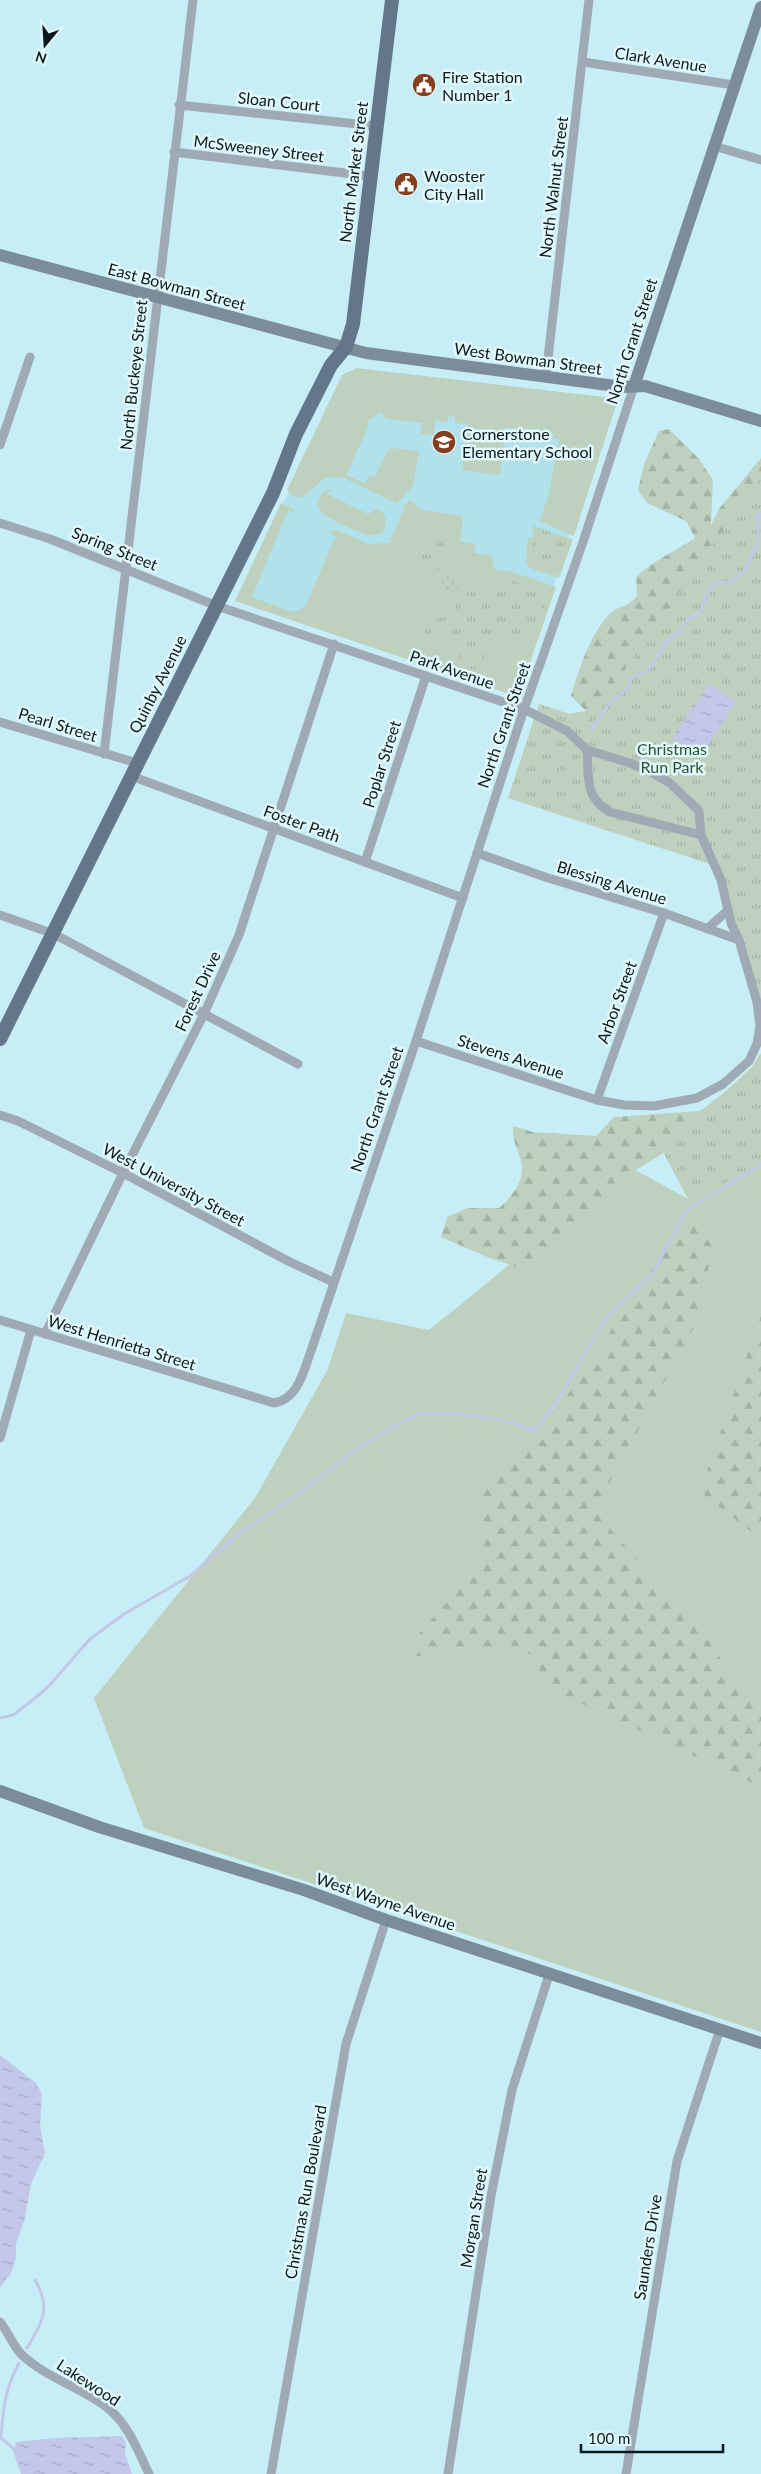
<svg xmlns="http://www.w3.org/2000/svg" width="761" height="2474" viewBox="0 0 761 2474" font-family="Lato,sans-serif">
  <defs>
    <pattern id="forest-firs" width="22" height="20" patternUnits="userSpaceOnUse" patternTransform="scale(1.25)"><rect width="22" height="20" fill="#bed0be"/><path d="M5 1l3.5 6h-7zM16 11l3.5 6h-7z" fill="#a2b2a3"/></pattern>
    <pattern id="park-tufts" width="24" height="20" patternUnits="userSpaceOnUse" patternTransform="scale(1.25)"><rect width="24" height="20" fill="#bed0be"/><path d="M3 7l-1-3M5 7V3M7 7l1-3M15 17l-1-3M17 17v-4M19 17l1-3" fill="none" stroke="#a2b2a3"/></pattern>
    <pattern id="garden-dots" width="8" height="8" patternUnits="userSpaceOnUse" patternTransform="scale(1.25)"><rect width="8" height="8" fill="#bed0be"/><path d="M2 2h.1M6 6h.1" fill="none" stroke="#a2b2a3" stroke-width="1.8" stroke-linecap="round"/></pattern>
    <pattern id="water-ripples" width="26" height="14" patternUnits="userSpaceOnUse" patternTransform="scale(1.25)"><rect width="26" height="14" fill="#c3c7e8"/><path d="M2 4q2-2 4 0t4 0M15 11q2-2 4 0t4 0" fill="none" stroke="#a6aac6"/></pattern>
  </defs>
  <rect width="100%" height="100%" fill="#c7eef7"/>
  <!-- built -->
  <path fill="#b1e1eb" d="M344 377 614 402 517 696 237 599Z"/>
  <!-- grass -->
  <g fill="#bed0be">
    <path d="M357 368 612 398 616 405 574 536 540 521 549 493 559 439 553 438 554 434 506 427 500 475 462 470 467 424 455 423V417L448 416V422L435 420 434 435 421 434 422 423 386 419 382 412 367 421 369 425 346 475 365 484 369 475 374 478 388 450 391 448 419 451 413 486 398 502 396 503 344 478C338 478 332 476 327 478 313 482 302 511 287 490L342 375Z"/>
    <path d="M329 489H334L325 493 368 514 377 509 383 513 386 520 384 531C379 534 375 536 369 535 361 534 324 517 320 511 316 504 318 498 322 493Z"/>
    <path d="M410 500 422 510 463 516 460 542 475 544 474 553 492 556 493 566 497 570 509 571 556 587 518 697 235 601 281 503 295 510 294 512 288 510 252 597 292 612 305 607 336 536 329 533 331 531 336 530 368 544 389 543 404 509 403 507Z"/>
    <path d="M528 538H532L531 565 556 575 568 538 573 539 559 578 528 567 526 563Z"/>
    <path d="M761 1166V2032L144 1828 94 1698 255 1498 327 1371 346 1313 429 1330 630 1167 688 1199Z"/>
  </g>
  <!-- forest -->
  <g fill="url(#forest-firs)">
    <path d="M669 429 699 459 713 480 711 525 719 509 761 458V588L639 736 556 716 586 711 571 696C578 671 592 629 612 612 620 605 627 608 637 596L636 577C653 560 675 552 695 538L686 521 647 503 638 490 644 464 659 431Z"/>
    <path d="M761 1053V1086L678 1144 615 1183 572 1226 531 1272 487 1257 441 1237 447 1217 467 1208H499C514 1195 527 1178 520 1157 516 1146 512 1138 513 1126L533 1132 596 1136 614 1117 700 1111 725 1092 752 1067Z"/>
    <path d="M687 1218 714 1237 699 1318 594 1511 700 1629 735 1679 761 1705V1787L544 1686 536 1655 476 1646 395 1660 481 1565 476 1492 550 1421Z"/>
    <path d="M761 1315V1539L700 1492Z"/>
  </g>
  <!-- park -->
  <g fill="url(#park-tufts)">
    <path d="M761 477V1018L719 867 508 798 539 704 588 720Z"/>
    <path d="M533 526 568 538 556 575 531 565Z"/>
    <path d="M436 540 444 544 450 555 443 559 439 569 430 572 417 561V545Z"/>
    <path d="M499 576 550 593 533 643 498 632 484 645C491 665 475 678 460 662L456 644 458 641C449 644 442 635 428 641L422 625 454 612 458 599 455 595 460 590 495 597 496 582Z"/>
    <path d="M761 1065V1166L688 1199 662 1150Z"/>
  </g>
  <!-- garden -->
  <circle fill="url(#garden-dots)" cx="450" cy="585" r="8"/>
  <!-- water -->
  <g fill="url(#water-ripples)">
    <path d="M709 684 736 702 700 757 672 738Z"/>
    <path d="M0 2055 36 2083 42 2094 40 2126 45 2153 31 2184 25 2218 16 2244V2259L11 2273 0 2288Z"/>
    <path d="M122 2436 126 2443 125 2453 132 2474H21L13 2451 16 2442 55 2438Z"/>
  </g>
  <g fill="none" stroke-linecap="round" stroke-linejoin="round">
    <!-- stream -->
    <g stroke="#c3c7e8" stroke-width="3">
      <path d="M592 729 608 705 629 686 631 678 647 670 653 664 664 644 679 632 687 620 699 613 711 586 716 583 730 582 745 571 759 539 756 516 761 513"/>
      <path d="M0 1718 13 1715 34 1699 48 1687 90 1639 124 1614 190 1576 240 1533 290 1500 361 1446 407 1419 422 1413H443L505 1420 535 1431 556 1403 606 1318 653 1273 685 1212 761 1164"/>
      <path d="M27 2348C42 2322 52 2309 35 2280"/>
      <path d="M14 2449 1 2438C3 2409 5 2389 19 2363"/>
    </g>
    <!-- street -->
    <g stroke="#9faab4" stroke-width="9">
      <path d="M583 62 734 85"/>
      <path d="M179 105 376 126"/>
      <path d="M714 146 761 160"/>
      <path d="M174 152 369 176"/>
      <path d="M546 376 589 0"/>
      <path d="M0 445 30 357"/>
      <path d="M0 523 50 539 217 606 524 709 567 731 587 750 630 763 651 772 670 783 699 811 701 835 721 880 731 923 739 940 757 1002 760 1026 757 1044 749 1061 723 1084 697 1098 654 1106 624 1105 597 1100 416 1041"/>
      <path d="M0 722 137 763"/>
      <path d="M587 750C589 777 584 797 610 812L701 835"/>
      <path d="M104 754 193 0"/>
      <path d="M131 776 463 898"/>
      <path d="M477 853 548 878 664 913 739 940"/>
      <path d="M365 862 426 676"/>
      <path d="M0 915 54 934 298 1064"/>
      <path d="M707 929 728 910"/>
      <path d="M597 1100 664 913"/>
      <path d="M0 1115 18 1121 123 1173 288 1261 333 1282"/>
      <path d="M0 1320 274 1403C299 1399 304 1369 312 1348L416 1041 521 718 583 542 634 386"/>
      <path d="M45 1334 123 1173 205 1012 239 935 334 644"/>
      <path d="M0 1438 31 1330"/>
      <path d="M0 2322C8 2332 13 2345 21 2354 47 2379 82 2387 109 2409 129 2426 138 2451 149 2474"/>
      <path d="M271 2474 346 2044 386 1920"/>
      <path d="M448 2474 491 2196 512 2090 550 1972"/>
      <path d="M626 2474 677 2161 720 2029"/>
    </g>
    <!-- secondary -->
    <g stroke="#7c8c9b" stroke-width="12">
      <path d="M0 255 366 353 623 387 645 386 761 421"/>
      <path d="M634 386 761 7"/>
      <path d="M0 1791 99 1827 304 1890 386 1920 761 2043"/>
    </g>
    <!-- primary -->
    <path stroke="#637789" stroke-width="14" d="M0 1039 273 493 296 434 331 365 346 347 353 324 392 0"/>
  </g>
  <!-- icons -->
  <defs>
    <g id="civic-disc" transform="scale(1.25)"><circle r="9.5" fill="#863f1e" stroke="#e1f8fd"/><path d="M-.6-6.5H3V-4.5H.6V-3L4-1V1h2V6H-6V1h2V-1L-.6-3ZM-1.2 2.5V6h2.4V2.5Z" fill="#fff"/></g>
    <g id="school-disc" transform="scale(1.25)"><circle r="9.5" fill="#863f1e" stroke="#e1f8fd"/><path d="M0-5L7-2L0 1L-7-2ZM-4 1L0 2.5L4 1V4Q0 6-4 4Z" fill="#fff"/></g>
  </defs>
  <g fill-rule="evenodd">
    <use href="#civic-disc" x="424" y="85"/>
    <use href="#civic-disc" x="406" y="184"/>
    <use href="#school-disc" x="444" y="442"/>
  </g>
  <g text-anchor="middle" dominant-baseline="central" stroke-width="5" stroke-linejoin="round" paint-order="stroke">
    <!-- street labels -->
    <g font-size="16" fill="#0a191c" stroke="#e1f8fd">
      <text transform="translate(661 59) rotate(9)">Clark Avenue</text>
      <text transform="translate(279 101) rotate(6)">Sloan Court</text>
      <text transform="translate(259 148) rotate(7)">McSweeney Street</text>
      <text transform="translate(353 172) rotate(-83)">North Market Street</text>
      <text transform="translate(553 187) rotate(-83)">North Walnut Street</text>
      <text transform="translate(177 286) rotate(15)">East Bowman Street</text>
      <text transform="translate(631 341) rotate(-72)">North Grant Street</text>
      <text transform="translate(528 358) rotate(8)">West Bowman Street</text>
      <text transform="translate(133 375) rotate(-84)">North Buckeye Street</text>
      <text transform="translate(115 548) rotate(22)">Spring Street</text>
      <text transform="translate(452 669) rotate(19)">Park Avenue</text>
      <text transform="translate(157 684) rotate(-63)">Quinby Avenue</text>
      <text transform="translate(58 724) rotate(17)">Pearl Street</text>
      <text transform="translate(503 725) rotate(-71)">North Grant Street</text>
      <text transform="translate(381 764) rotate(-72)">Poplar Street</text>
      <text transform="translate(302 823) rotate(20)">Foster Path</text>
      <text transform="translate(612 882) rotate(17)">Blessing Avenue</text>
      <text transform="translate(197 991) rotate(-65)">Forest Drive</text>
      <text transform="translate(616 1002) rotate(-70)">Arbor Street</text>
      <text transform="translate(511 1056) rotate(18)">Stevens Avenue</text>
      <text transform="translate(376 1109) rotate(-71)">North Grant Street</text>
      <text transform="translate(174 1184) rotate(28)">West University Street</text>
      <text transform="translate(122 1342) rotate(17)">West Henrietta Street</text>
      <text transform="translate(386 1901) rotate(19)">West Wayne Avenue</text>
      <text transform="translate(305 2192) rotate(-80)">Christmas Run Boulevard</text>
      <text transform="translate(473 2218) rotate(-81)">Morgan Street</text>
      <text transform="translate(647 2247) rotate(-81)">Saunders Drive</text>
      <text transform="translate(89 2382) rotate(33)">Lakewood</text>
    </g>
    <!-- poi labels -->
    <g font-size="16" fill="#0a191c" stroke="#e1f8fd" text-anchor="start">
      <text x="442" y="76">Fire Station<tspan x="442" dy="18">Number 1</tspan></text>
      <text x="424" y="175">Wooster<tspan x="424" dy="18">City Hall</tspan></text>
      <text x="462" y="433">Cornerstone<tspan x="462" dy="18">Elementary School</tspan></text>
    </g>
    <!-- park labels -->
    <g font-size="16" fill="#2d542e" stroke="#e1f8fd">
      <text x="672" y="748">Christmas<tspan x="672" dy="18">Run Park</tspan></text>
    </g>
  </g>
  <!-- north arrow -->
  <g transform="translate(45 45) rotate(198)" stroke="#e1f8fd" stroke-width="4" paint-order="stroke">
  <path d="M0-4L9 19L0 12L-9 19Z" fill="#0a191c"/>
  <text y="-8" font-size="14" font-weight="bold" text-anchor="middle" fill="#0a191c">N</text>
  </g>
  <!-- scale -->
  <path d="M581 2444v8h142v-8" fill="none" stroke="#0a191c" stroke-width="2.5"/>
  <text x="588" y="2444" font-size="15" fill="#0a191c" stroke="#e1f8fd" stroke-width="4" paint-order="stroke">100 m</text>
</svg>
